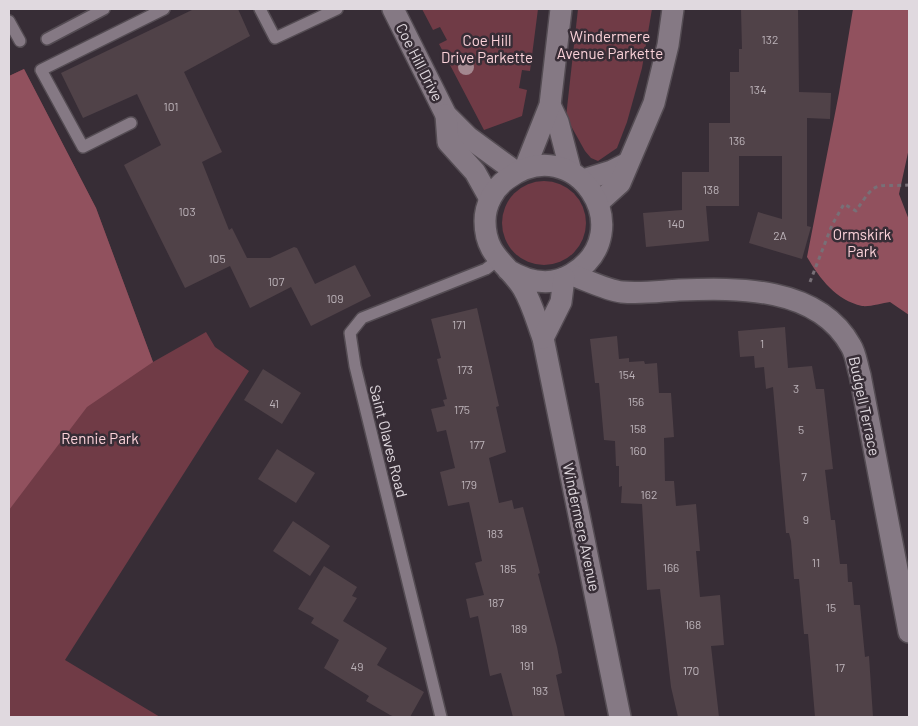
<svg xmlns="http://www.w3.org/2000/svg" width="918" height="726" viewBox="0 0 918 726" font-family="Barlow,sans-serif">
  <rect width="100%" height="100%" fill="#372d36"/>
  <!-- green -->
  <g fill="#703b46">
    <path d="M422 9H538L530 71 522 70 519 88 527 90 522 116 484 130 439 44 447 40 440 27 433 30Z"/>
    <path d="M578 9H652L642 68 627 122 617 148 598 161 591 158 585 151 566 117Z"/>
    <path d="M24 69 96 208 153 362 206 332 215 347 249 371 65 660 160 717H9V76Z"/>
    <circle cx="544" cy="223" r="42"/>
  </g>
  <!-- forest -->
  <g fill="#91515e">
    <path d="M853 9H909V148L899 194 909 220V315L890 302C882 303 870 307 862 306 836 300 820 279 807 257L839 93Z"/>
    <path d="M24 69 96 208 153 362 87 407 9 510V76Z"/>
  </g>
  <!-- building -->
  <g fill="#504248">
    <path d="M194 9H238L250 36 184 72 222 152 202 162 229 230 232 228 247 258H270L294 247 297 248 315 284 355 265 371 296 311 326 291 287 250 308 230 266 185 288 124 165 161 145 137 94 83 118 61 73Z"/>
    <path d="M741 9H798L799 92 831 93 830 119 807 118V226L811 227 802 259 749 243 758 212 782 219V156H739V206H706L709 241 646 247 643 213 682 210V172H709V123H730V72H739V49H742Z"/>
    <path d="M477 308 499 406 496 407 506 452 489 458 499 503 512 500 514 509 523 507 540 573 538 574 557 647 562 673 556 675 565 717H513L501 673 490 676 478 616 470 618 466 599 484 595 475 563 482 561 469 502 448 506 440 472 455 468 446 430 437 432 431 409 445 406 443 400 447 399 437 359 441 358 431 319Z"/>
    <path d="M785 327 788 368 812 366 816 389H824L833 469 825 470 831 520H835L840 564H847L848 582H852L854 605H860L865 657 869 656 873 717H815L808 634H804L799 579H794L791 541 789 533H786L773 387 766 389 764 367 755 368 754 356 740 357 738 331Z"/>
    <path d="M617 336 619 359 629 358V362L644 361 645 364 657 363 659 393H671L674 437 664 438 665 481H674L676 506 696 504 700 551H696L700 597 720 595 724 645 711 646 719 717H678L671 687 660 589 647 590 642 504 621 503 622 486 619 487V466H616L615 441 604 440 599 383H595L590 339Z"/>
    <path d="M263 369 301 393 282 424 244 400Z"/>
    <path d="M277 449 315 473 296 503 258 479Z"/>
    <path d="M293 521 330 546 310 576 273 551Z"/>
    <path d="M324 566 357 587 352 596 357 598 343 621 387 648 377 665 424 692 410 717H395L390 715 366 701 369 696 324 668 339 640 311 623 314 618 298 609Z"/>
  </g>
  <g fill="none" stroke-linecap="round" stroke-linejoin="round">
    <!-- lane casing -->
    <g stroke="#544c53" stroke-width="14">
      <g id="lane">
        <path d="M260 9 275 38 337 9"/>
        <path d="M9 21 20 41"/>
        <path d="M47 39 104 9"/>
        <path d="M131 123 83 147 41 70 164 9"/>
        <path d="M441 717 355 366 350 333 362 318 486 269 498 260"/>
      </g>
    </g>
    <!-- street casing -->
    <g stroke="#544c53" stroke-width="24">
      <g id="street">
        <path d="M393 9 446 115 468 137 516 172"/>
        <path d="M550 105 558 122 571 172"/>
        <path d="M446 115 448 142 475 172 490 199"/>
        <path d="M525 168 550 105 561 9"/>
        <path d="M583 180 612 171 628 163"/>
        <path d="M599 202 620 183 654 103 668 45 673 9"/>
        <path d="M508 270C528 282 551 287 572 274 642 232 575 128 507 179 494 188 485 205 485 221 485 256 507 263 523 288 532 303 537 322 543 338L620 717"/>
        <path d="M572 275C587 280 606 290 622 292 641 294 661 291 679 290 738 288 818 286 851 346 856 354 857 366 860 375L909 632"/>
        <path d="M543 338 561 302 564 278"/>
      </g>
    </g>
    <!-- path -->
    <path stroke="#787077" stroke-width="3" stroke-dasharray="4 4" stroke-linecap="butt" d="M810 282 832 225 844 204 856 211C877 179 874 187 909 185"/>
    <!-- lane -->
    <use href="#lane" stroke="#857984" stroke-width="11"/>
    <!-- street -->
    <use href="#street" stroke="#857984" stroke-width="21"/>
  </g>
  <!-- trees -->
  <circle fill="#a38890" cx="466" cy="67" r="8"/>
  <g text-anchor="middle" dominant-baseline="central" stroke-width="5" stroke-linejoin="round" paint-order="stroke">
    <!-- number labels -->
    <g font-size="12" fill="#bcb3b9">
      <text x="770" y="39">132</text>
      <text x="758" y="89">134</text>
      <text x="171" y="106">101</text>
      <text x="737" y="140">136</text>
      <text x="711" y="189">138</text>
      <text x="187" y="211">103</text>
      <text x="676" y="223">140</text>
      <text x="780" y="235">2A</text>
      <text x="217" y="258">105</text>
      <text x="276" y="281">107</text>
      <text x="335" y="298">109</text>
      <text x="459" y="324">171</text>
      <text x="762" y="343">1</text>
      <text x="465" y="369">173</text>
      <text x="627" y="374">154</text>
      <text x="796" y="388">3</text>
      <text x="636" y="401">156</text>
      <text x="274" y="403">41</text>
      <text x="462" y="409">175</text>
      <text x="638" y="428">158</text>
      <text x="801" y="429">5</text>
      <text x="477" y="444">177</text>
      <text x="638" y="450">160</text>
      <text x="804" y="476">7</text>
      <text x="469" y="484">179</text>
      <text x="649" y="494">162</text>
      <text x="806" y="519">9</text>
      <text x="495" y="533">183</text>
      <text x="816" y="562">11</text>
      <text x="671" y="567">166</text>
      <text x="508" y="568">185</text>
      <text x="496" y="602">187</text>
      <text x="831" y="607">15</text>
      <text x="693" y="624">168</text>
      <text x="519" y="628">189</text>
      <text x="527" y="665">191</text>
      <text x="357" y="666">49</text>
      <text x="840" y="667">17</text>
      <text x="691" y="670">170</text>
      <text x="540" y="690">193</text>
    </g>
    <!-- park labels -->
    <g font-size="15" fill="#fbd2d9" stroke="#372d36">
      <text x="610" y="36">Windermere<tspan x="610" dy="17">Avenue Parkette</tspan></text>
      <text x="487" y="40">Coe Hill<tspan x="487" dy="17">Drive Parkette</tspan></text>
      <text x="862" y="234">Ormskirk<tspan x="862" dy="17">Park</tspan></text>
      <text x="100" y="438">Rennie Park</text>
    </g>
    <!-- street labels -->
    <g font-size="15" fill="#e0d9df" stroke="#372d36">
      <text transform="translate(420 62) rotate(63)">Coe Hill Drive</text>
      <text transform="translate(865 406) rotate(78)">Budgell Terrace</text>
      <text transform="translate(389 441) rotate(76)">Saint Olaves Road</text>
      <text transform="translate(582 527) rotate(78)">Windermere Avenue</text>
    </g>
  </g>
  <!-- border -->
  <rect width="918" height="726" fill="none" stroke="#e0d9df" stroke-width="20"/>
</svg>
